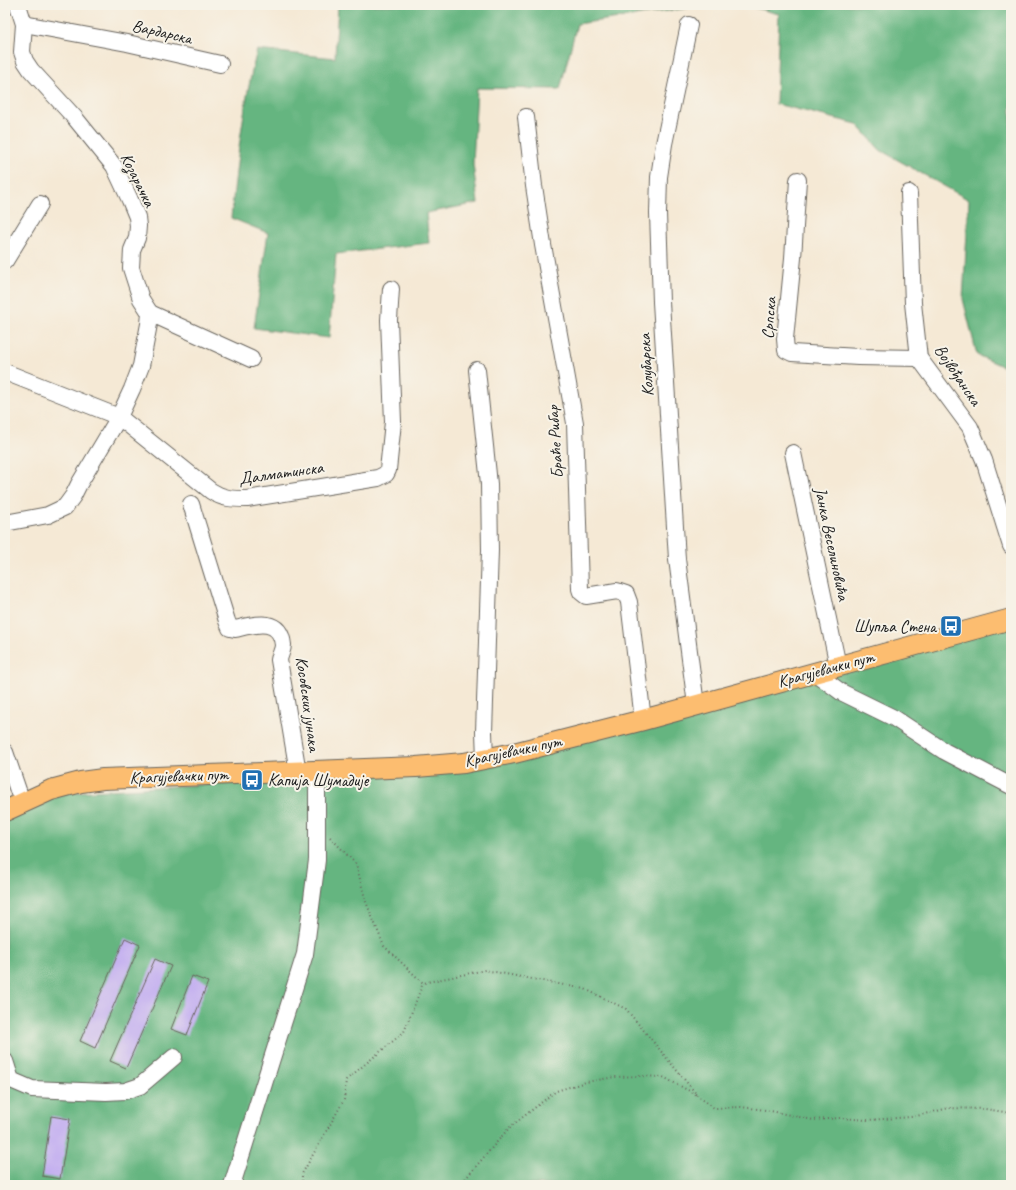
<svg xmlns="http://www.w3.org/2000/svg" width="1016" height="1190" viewBox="0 0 1016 1190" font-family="Caveat,sans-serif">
  <rect width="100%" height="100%" fill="#f7f3e8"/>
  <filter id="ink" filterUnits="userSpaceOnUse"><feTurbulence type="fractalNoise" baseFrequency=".025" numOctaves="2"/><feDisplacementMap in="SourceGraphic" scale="8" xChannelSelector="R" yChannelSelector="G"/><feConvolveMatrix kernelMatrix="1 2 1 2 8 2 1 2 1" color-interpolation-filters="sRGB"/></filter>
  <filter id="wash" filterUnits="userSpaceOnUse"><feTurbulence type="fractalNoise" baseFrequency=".012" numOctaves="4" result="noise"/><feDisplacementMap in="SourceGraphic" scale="16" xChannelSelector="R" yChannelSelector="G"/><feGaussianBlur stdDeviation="0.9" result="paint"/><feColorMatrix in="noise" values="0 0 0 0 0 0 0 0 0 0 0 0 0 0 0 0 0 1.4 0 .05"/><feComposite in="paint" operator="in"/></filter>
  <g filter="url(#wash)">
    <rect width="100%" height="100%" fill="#f5e9d5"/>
    <!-- forest -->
    <g fill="#65b580" stroke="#40684e">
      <path d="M338 5H689L688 8 577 24 560 89 477 88 473 164 478 203 426 213 429 243 336 254 329 338 254 328 268 233 231 218C237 161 243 105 257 50L335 58Z"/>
      <path d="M744 5H1011V370L977 355 963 299 969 200 880 150 857 124 776 104 779 14Z"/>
      <path d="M1011 624V1185H5V819L61 793 476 768Z"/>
    </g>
    <g id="blocks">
      <!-- building -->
      <g fill="#c3aff0">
        <path d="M125 938 140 945 95 1048 80 1041Z"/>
        <path d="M155 959 171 966 126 1068 110 1061Z"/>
        <path d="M192 976 208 982 187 1035 171 1029Z"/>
        <path d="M51 1116 70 1119 60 1179 42 1176Z"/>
      </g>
    </g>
  </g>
  <g filter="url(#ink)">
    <use href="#blocks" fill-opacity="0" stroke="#68645d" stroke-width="1"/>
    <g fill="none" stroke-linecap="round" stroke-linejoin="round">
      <!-- minor casing -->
      <g stroke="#68645d" stroke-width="18">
        <g id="minor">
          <path d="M24 24 127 43 220 64"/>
          <path d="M689 25 664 144 659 177 658 213 661 302 677 559 696 705"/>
          <path d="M526 117 534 186 543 245 575 423 580 589 581 592 586 596 617 591 626 594 629 602 643 720"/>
          <path d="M798 180 793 258 785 339 786 350 792 353 858 357 919 358"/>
          <path d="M909 193 913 303 919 358 970 427 984 460 1011 546"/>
          <path d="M5 261 40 204"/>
          <path d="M150 313 251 359"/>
          <path d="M477 370 489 484 490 550 484 732 485 759"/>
          <path d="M5 372 119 417 211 491C223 499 233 499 247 499L378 478 386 474 388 470 393 422 389 320 391 289"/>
          <path d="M793 453 838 666"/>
          <path d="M191 504 227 621 230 628 235 629C253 625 280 616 283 645 283 650 280 654 279 660L298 772"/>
          <path d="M5 523 48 515 65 507 73 496 79 484 119 417 132 389 141 366 149 324 150 313 141 299 131 268 132 250 137 238 138 226 137 217 130 200 114 166 75 118 31 70 25 61 22 52 24 24 18 5"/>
          <path d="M815 673 841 692 894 718 944 751 1011 786"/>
          <path d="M5 752 22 802"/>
          <path d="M5 1061 11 1080 32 1089 106 1092 125 1091 140 1086 174 1057"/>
          <path d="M232 1185 305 954 317 860V771"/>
        </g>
      </g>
      <!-- major casing -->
      <g stroke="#68645d" stroke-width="22">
        <path id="major" d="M5 811 51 790 81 782 103 779 416 767 464 763 514 753 643 720 1011 619"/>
      </g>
      <!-- path -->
      <g stroke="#68645d" stroke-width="2" stroke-dasharray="1 3" stroke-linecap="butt">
        <path d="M330 837 356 864 366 902 384 946 423 983 485 970 585 989 626 1009 698 1096 714 1108 741 1107 766 1110 813 1120 840 1118 868 1120 912 1117 949 1108 985 1109 1011 1113"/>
        <path d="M302 1185V1174L344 1100 346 1080 404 1032 423 983"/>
        <path d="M460 1185 509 1128 556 1091 586 1082 615 1077 641 1076 663 1077 697 1095"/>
      </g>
      <!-- minor -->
      <use href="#minor" stroke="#fff" stroke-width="16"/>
      <!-- major -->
      <use href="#major" stroke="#fcbd6f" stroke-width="20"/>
    </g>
  </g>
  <!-- icons -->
  <defs>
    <g id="bus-square" transform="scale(1.15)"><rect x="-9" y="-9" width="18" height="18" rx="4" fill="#1f6fb2" stroke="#f7f3e8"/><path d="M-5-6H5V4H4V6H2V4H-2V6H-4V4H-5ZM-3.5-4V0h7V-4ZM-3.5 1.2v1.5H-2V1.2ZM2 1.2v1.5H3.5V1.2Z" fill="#fff"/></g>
  </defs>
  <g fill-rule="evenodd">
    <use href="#bus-square" x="951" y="626"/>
    <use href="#bus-square" x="252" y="780"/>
  </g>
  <g text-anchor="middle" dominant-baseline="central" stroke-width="4" stroke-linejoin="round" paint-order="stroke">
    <!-- street labels -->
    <g font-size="17" fill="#1c1c1c" stroke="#f7f3e8">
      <text transform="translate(162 32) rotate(13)">Вардарска</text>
      <text transform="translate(138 180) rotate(64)">Козарачка</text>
      <text transform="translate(769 318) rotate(-86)">Српска</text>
      <text transform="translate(646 365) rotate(-93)">Колубарска</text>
      <text transform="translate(958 375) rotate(56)">Војвођанска</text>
      <text transform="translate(555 442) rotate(-94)">Браће Рибар</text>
      <text transform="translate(281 473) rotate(-8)">Далматинска</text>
      <text transform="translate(832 544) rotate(78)">Јанка Веселиновића</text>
      <text transform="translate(826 669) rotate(-15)">Крагујевачки пут</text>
      <text transform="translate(308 704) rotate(82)">Косовских јунака</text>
      <text transform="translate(513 751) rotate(-12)">Крагујевачки пут</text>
      <text transform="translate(179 776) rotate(-2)">Крагујевачки пут</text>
    </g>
    <!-- poi labels -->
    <g font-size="17" fill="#1c1c1c" stroke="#f7f3e8" text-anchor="end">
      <text x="936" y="626">Шупља Стена</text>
      <text x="268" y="780" text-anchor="start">Капија Шумадије</text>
    </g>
  </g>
  <!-- margin -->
  <rect width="1016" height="1190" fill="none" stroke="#f7f3e8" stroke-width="20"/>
</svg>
